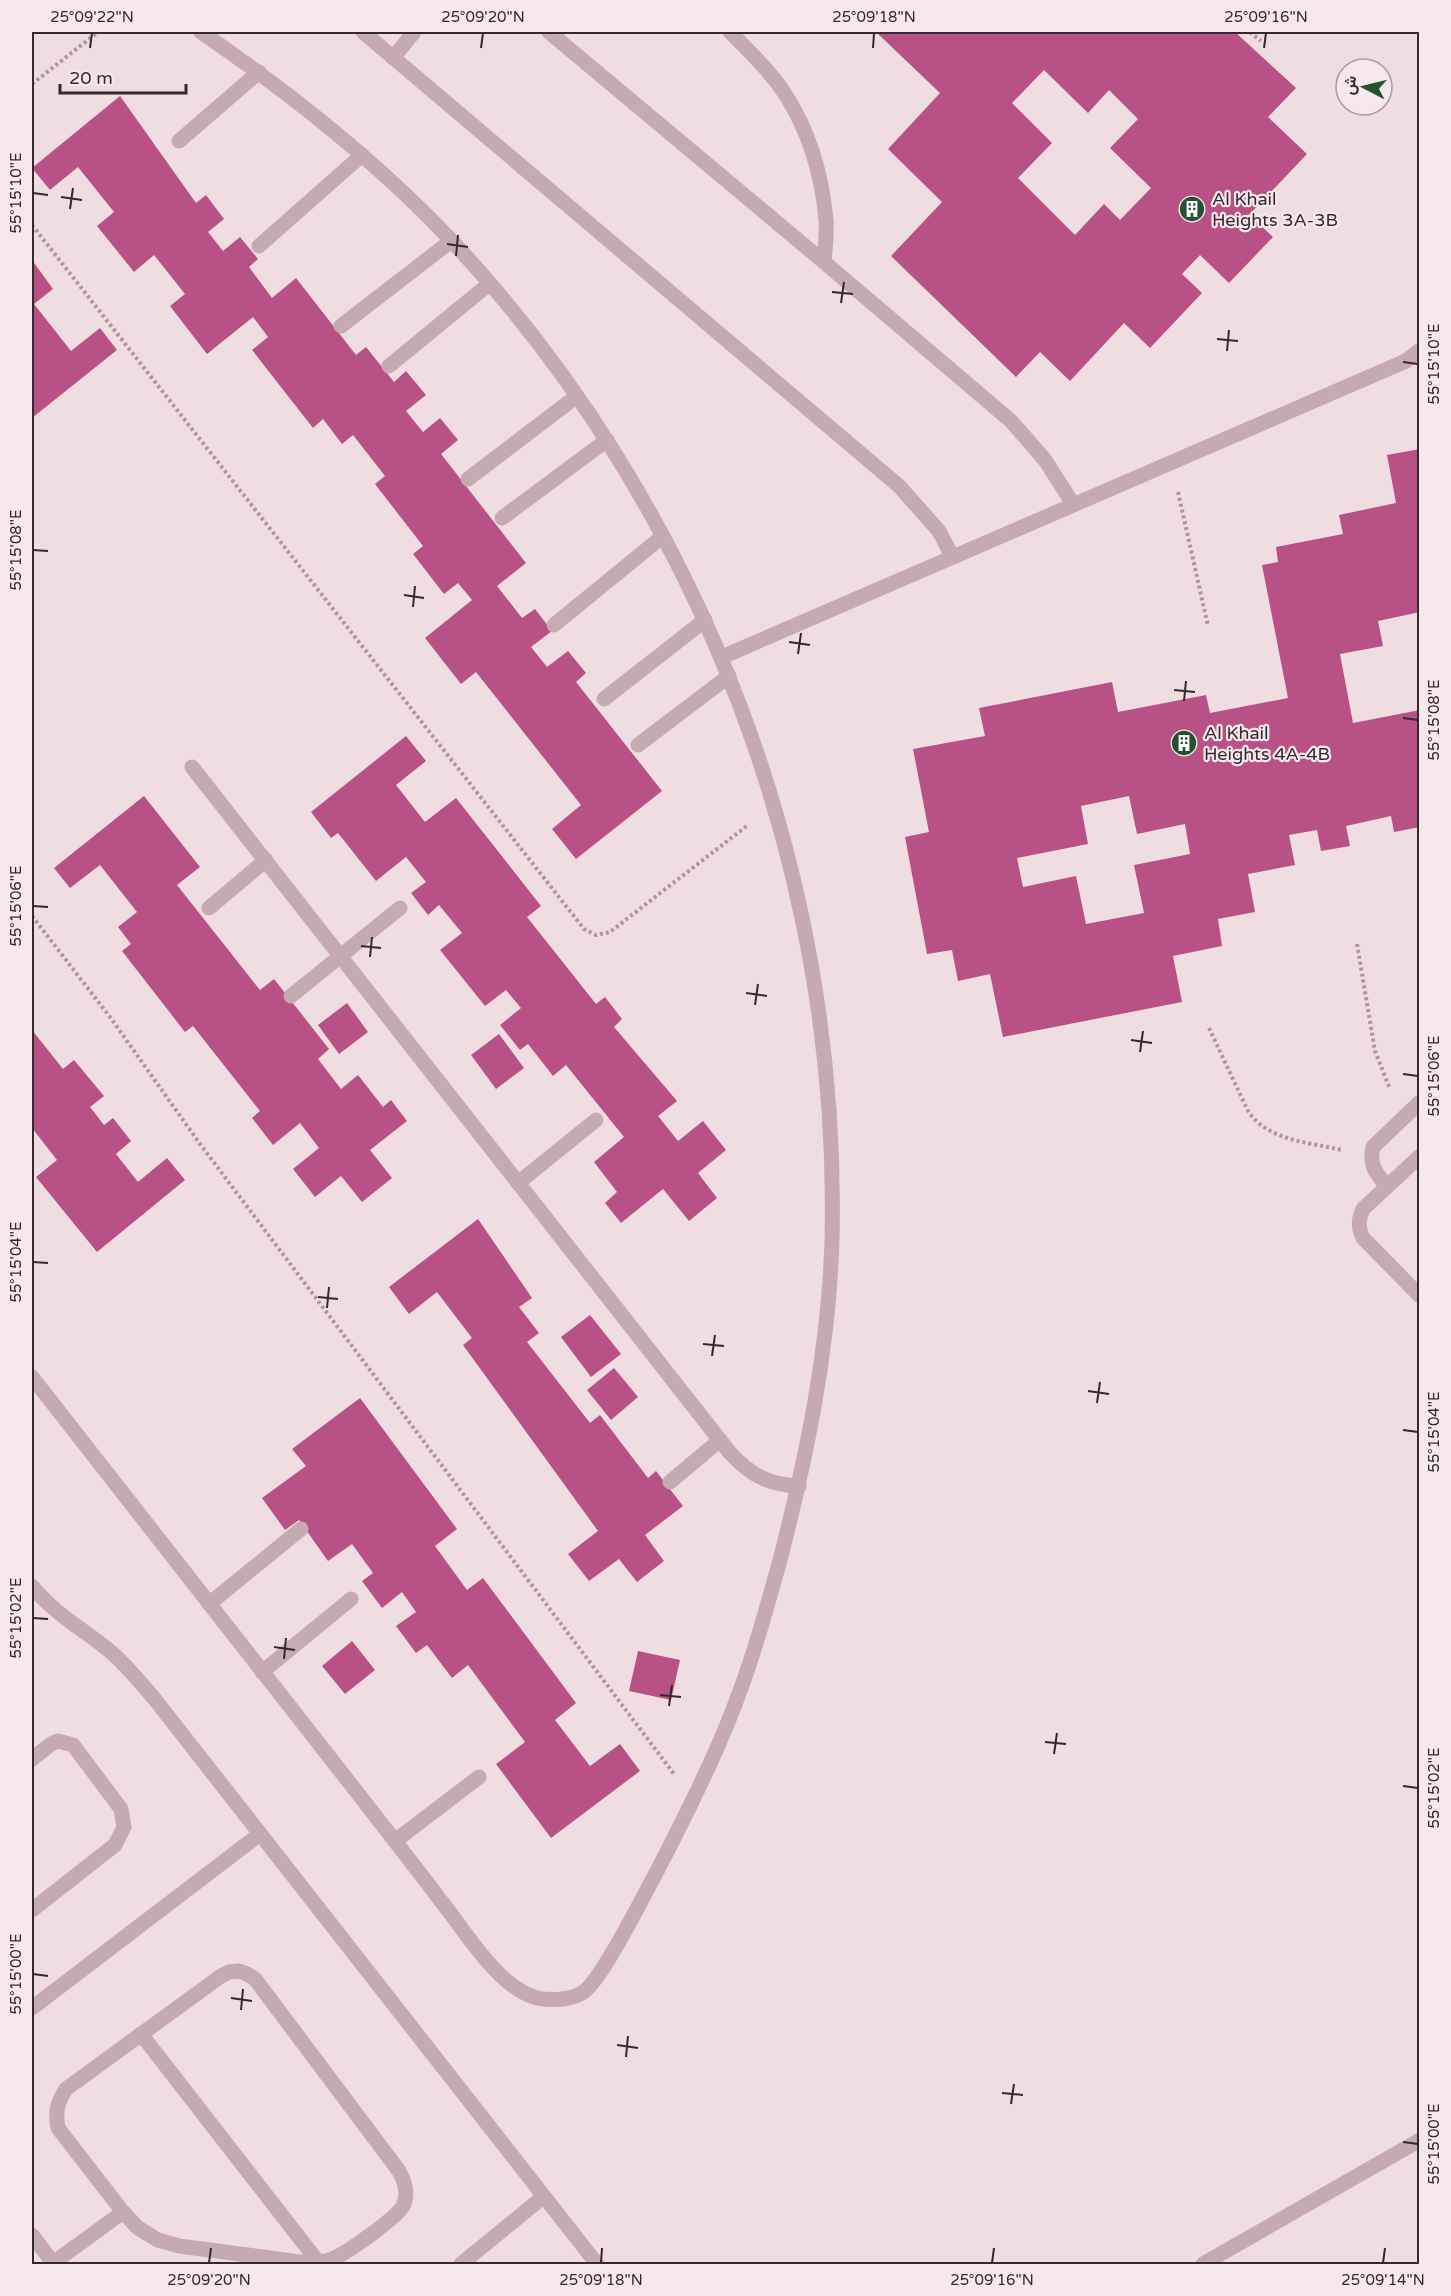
<svg xmlns="http://www.w3.org/2000/svg" width="1451" height="2296" viewBox="0 0 1451 2296" font-family="'Varela Round',Vazirmatn,sans-serif">
  <rect width="100%" height="100%" fill="#efdde1"/>
  <!-- building -->
  <g fill="#b85286" fill-rule="evenodd">
    <path d="M876 32H1235L1296 88 1268 117 1307 154 1249 215 1273 237 1229 283 1200 255 1182 274 1202 293 1150 348 1124 323 1070 381 1040 352 1016 377 891 256 942 202 888 149 940 93ZM1044 70 1088 113 1109 90 1138 119 1110 148 1151 188 1120 220 1104 204 1075 235 1018 178 1052 143 1012 103Z"/>
    <path d="M120 96 196 203 206 195 224 219 208 232 223 251 240 237 258 259 249 267 272 298 296 278 356 355 366 347 394 382 406 371 426 395 406 411 423 432 440 418 458 440 441 454 526 563 497 586 522 618 535 609 552 631 531 647 547 667 568 651 586 673 576 682 662 791 576 859 552 829 581 805 476 672 461 684 425 638 472 600 458 583 444 594 413 554 423 546 375 484 385 476 353 435 342 444 323 419 313 428 252 350 268 337 253 317 207 354 170 306 185 294 154 255 134 272 97 226 114 212 78 167 50 190 32 168Z"/>
    <path d="M32 260 53 289 34 304 71 351 100 328 117 350 32 418Z"/>
    <path d="M1420 449V612L1378 621 1383 646 1340 654 1353 723 1420 710V827L1394 832 1391 816 1346 826 1350 846 1321 851 1317 830 1289 835 1295 865 1248 874 1255 912 1218 919 1222 946 1173 956 1182 1002 1003 1037 990 974 958 981 952 950 927 954 905 837 929 832 913 749 985 736 979 708 1112 682 1118 712 1206 695 1210 713 1288 698 1262 565 1278 562 1276 547 1343 534 1339 515 1396 503 1387 455ZM1129 796 1137 834 1185 824 1190 854 1134 865 1144 913 1086 924 1076 876 1023 887 1017 858 1088 844 1081 806Z"/>
    <path d="M406 736 426 761 396 785 425 822 456 798 541 906 527 917 596 1004 605 997 622 1019 614 1027 677 1101 658 1116 678 1141 703 1121 726 1150 698 1173 717 1198 689 1221 663 1189 621 1223 605 1203 617 1192 594 1162 624 1137 566 1065 553 1076 528 1044 520 1050 500 1025 521 1008 506 990 485 1006 440 950 462 933 439 905 428 915 411 893 426 882 406 857 376 881 338 833 331 838 311 812Z"/>
    <path d="M144 796 200 867 177 885 260 990 274 979 329 1049 318 1059 341 1089 358 1075 383 1107 391 1100 407 1121 370 1150 392 1178 362 1202 341 1176 315 1197 293 1169 319 1148 300 1123 273 1145 252 1118 260 1111 193 1026 185 1032 122 951 131 944 118 927 137 912 100 865 70 888 54 868Z"/>
    <path d="M347 1003 368 1032 339 1054 318 1025Z"/>
    <path d="M32 1030 63 1069 74 1060 104 1096 90 1107 104 1125 113 1118 131 1141 116 1154 138 1182 167 1158 185 1180 97 1252 36 1177 57 1160 32 1128Z"/>
    <path d="M499 1034 524 1068 496 1089 471 1055Z"/>
    <path d="M478 1219 532 1298 519 1307 539 1333 527 1342 590 1423 600 1415 648 1478 656 1471 683 1506 645 1535 664 1561 637 1582 619 1559 589 1581 568 1554 598 1531 463 1345 472 1338 437 1292 409 1314 389 1287Z"/>
    <path d="M590 1315 621 1354 591 1377 561 1337Z"/>
    <path d="M614 1368 638 1397 611 1420 587 1390Z"/>
    <path d="M360 1398 457 1529 435 1546 467 1590 483 1578 576 1703 555 1720 590 1766 620 1744 640 1771 551 1838 496 1764 525 1742 468 1665 452 1678 427 1645 416 1653 396 1626 416 1612 402 1592 382 1608 362 1581 373 1573 352 1544 328 1561 299 1520 285 1530 262 1498 306 1466 292 1449Z"/>
    <path d="M352 1641 375 1670 345 1694 322 1666Z"/>
    <path d="M638 1651 680 1660 671 1700 629 1691Z"/>
  </g>
  <g fill="none" stroke-linecap="round" stroke-linejoin="round">
    <!-- path -->
    <g stroke="#b1949e" stroke-width="4" stroke-dasharray="3 3" stroke-linecap="butt">
      <path d="M1250 32 1261 41"/>
      <path d="M32 84 98 32"/>
      <path d="M32 225 584 929 596 935 610 932 748 825"/>
      <path d="M1178 492 1208 626"/>
      <path d="M32 916 110 1017 200 1144 674 1774"/>
      <path d="M1357 944 1375 1051 1390 1089"/>
      <path d="M1209 1028 1248 1111C1268 1141 1308 1142 1342 1150"/>
    </g>
    <!-- service -->
    <g stroke="#c6aab2" stroke-width="15">
      <path d="M363 32 899 486 939 531 952 556"/>
      <path d="M549 32 824 262 1011 421 1045 460 1073 504"/>
      <path d="M730 32C749 51 770 71 785 94 809 131 822 176 826 220 827 234 825 248 824 262"/>
      <path d="M393 58 414 32"/>
      <path d="M179 141 259 72"/>
      <path d="M259 246 362 155"/>
      <path d="M341 326 451 241"/>
      <path d="M389 366 489 284"/>
      <path d="M468 479 577 396"/>
      <path d="M502 518 607 440"/>
      <path d="M554 625 663 536"/>
      <path d="M604 699 705 620"/>
      <path d="M638 745 729 676"/>
      <path d="M209 908 266 860"/>
      <path d="M291 996 400 908"/>
      <path d="M1420 1156 1363 1209C1358 1220 1358 1227 1363 1238L1420 1296"/>
      <path d="M518 1183 596 1120"/>
      <path d="M1387 1186C1375 1173 1369 1164 1373 1147L1420 1102"/>
      <path d="M670 1482 720 1440"/>
      <path d="M32 1586C54 1614 85 1630 111 1652 127 1666 140 1682 153 1697L597 2264"/>
      <path d="M209 1604 301 1529"/>
      <path d="M262 1672 351 1599"/>
      <path d="M32 1759 51 1744 58 1741 73 1745 121 1809 124 1827 115 1845 32 1910"/>
      <path d="M395 1841 479 1777"/>
      <path d="M239 1971 247 1974 255 1979 399 2171C405 2182 409 2194 403 2206 396 2218 346 2254 332 2259 321 2263 312 2262 300 2262L179 2246 158 2240 138 2228 123 2212 58 2128C55 2112 57 2103 66 2089L221 1976 229 1972Z"/>
      <path d="M32 2008 260 1834"/>
      <path d="M141 2034 319 2263"/>
      <path d="M32 2235 54 2264"/>
      <path d="M53 2263 123 2212"/>
      <path d="M461 2264 543 2197"/>
      <path d="M1203 2264 1420 2140"/>
    </g>
    <!-- minor -->
    <g stroke="#c6aab2" stroke-width="15">
      <path d="M722 657 1406 361 1420 350"/>
      <path d="M192 767 730 1453C752 1476 767 1484 799 1486"/>
      <path d="M32 1377C140 1515 248 1653 356 1791 384 1827 413 1864 441 1901 457 1921 471 1943 488 1962 502 1978 517 1992 537 1998 551 2001 570 2000 582 1993 601 1982 642 1898 655 1875 681 1825 707 1774 728 1722 750 1669 765 1614 780 1560 807 1455 829 1348 832 1240 841 873 701 506 450 239 375 160 290 93 201 32"/>
    </g>
  </g>
  <!-- ticks -->
  <path fill="none" stroke="#34292e" stroke-width="2" d="M90 48 92 33M481 48 483 33M873 48 874 33M1264 48 1266 33M33 193 48 195M61 197 82 200M70 209 73 188M447 244 468 247M456 256 458 235M832 292 853 294M841 303 844 282M1217 339 1238 341M1227 351 1229 330M1403 362 1418 364M33 550 48 551M404 595 424 598M413 607 415 586M789 642 810 645M798 654 801 633M1174 690 1195 692M1184 701 1186 681M1403 718 1418 720M33 906 48 907M361 946 381 948M370 957 372 937M746 993 767 996M755 1005 758 984M1131 1040 1152 1043M1140 1052 1143 1031M1403 1074 1418 1076M33 1262 48 1263M318 1297 338 1299M327 1308 329 1287M703 1344 724 1346M712 1356 715 1335M1088 1391 1109 1394M1097 1403 1100 1382M1403 1430 1418 1432M33 1618 48 1619M274 1647 295 1650M284 1659 286 1638M660 1695 681 1697M669 1706 672 1685M1045 1742 1066 1744M1054 1754 1057 1733M1403 1786 1418 1788M33 1974 48 1976M231 1998 252 2001M241 2010 243 1989M617 2045 638 2048M626 2057 628 2036M1002 2093 1023 2095M1011 2104 1014 2084M1403 2142 1418 2144M209 2263 211 2248M601 2263 602 2248M992 2263 994 2248M1383 2263 1385 2248"/>
  <!-- icons -->
  <defs>
    <g id="building-disc" transform="scale(1.35)"><circle r="9.5" fill="#235131" stroke="#f7e8ec"/><path d="M-4-6H4V6H1V3H-1V6H-4ZM-2.5-4.3h1.7v1.8h-1.7ZM.8-4.3h1.7v1.8H.8ZM-2.5-1h1.7V.8h-1.7ZM.8-1h1.7V.8H.8Z" fill="#fff"/></g>
  </defs>
  <g fill-rule="evenodd">
    <use href="#building-disc" x="1192" y="209"/>
    <use href="#building-disc" x="1184" y="743"/>
  </g>
  <g text-anchor="middle" dominant-baseline="central" stroke-width="4.5" stroke-linejoin="round" paint-order="stroke">
    <!-- poi labels -->
    <g font-size="18" fill="#34292e" stroke="#f7e8ec" text-anchor="start">
      <text x="1212" y="199">Al Khail<tspan x="1212" dy="21">Heights 3A-3B</tspan></text>
      <text x="1204" y="733">Al Khail<tspan x="1204" dy="21">Heights 4A-4B</tspan></text>
    </g>
  </g>
  <!-- border -->
  <rect width="1451" height="2296" fill="none" stroke="#f7e8ec" stroke-width="66"/>
  <!-- north arrow -->
  <g transform="translate(1364 87) rotate(277)"><circle r="28" fill="#f7e8ec" stroke="#a99ca0" stroke-width="1.5"/>
  <path d="M0-4.5L10 22L0 15L-10 22Z" fill="#235131"/>
  <text y="-9" font-size="16" font-weight="bold" text-anchor="middle" fill="#34292e">ش</text>
  </g>
  <!-- scale -->
  <path d="M60 84v9h126v-9" fill="none" stroke="#34292e" stroke-width="3"/>
  <text x="69" y="84" font-size="18" fill="#34292e" stroke="#f7e8ec" stroke-width="4.5" paint-order="stroke">20 m</text>
  <rect x="33" y="33" width="1385" height="2230" fill="none" stroke="#34292e" stroke-width="2"/>
  <g font-size="15" text-anchor="middle" fill="#34292e">
    <text x="92" y="22">25°09'22"N</text>
    <text x="483" y="22">25°09'20"N</text>
    <text x="874" y="22">25°09'18"N</text>
    <text x="1266" y="22">25°09'16"N</text>
    <text transform="translate(16 193) rotate(-90)" y="5">55°15'10"E</text>
    <text transform="translate(1434 364) rotate(-90)" y="5">55°15'10"E</text>
    <text transform="translate(16 550) rotate(-90)" y="5">55°15'08"E</text>
    <text transform="translate(1434 720) rotate(-90)" y="5">55°15'08"E</text>
    <text transform="translate(16 906) rotate(-90)" y="5">55°15'06"E</text>
    <text transform="translate(1434 1076) rotate(-90)" y="5">55°15'06"E</text>
    <text transform="translate(16 1262) rotate(-90)" y="5">55°15'04"E</text>
    <text transform="translate(1434 1432) rotate(-90)" y="5">55°15'04"E</text>
    <text transform="translate(16 1618) rotate(-90)" y="5">55°15'02"E</text>
    <text transform="translate(1434 1788) rotate(-90)" y="5">55°15'02"E</text>
    <text transform="translate(16 1974) rotate(-90)" y="5">55°15'00"E</text>
    <text transform="translate(1434 2144) rotate(-90)" y="5">55°15'00"E</text>
    <text x="209" y="2285">25°09'20"N</text>
    <text x="601" y="2285">25°09'18"N</text>
    <text x="992" y="2285">25°09'16"N</text>
    <text x="1383" y="2285">25°09'14"N</text>
  </g>
</svg>
